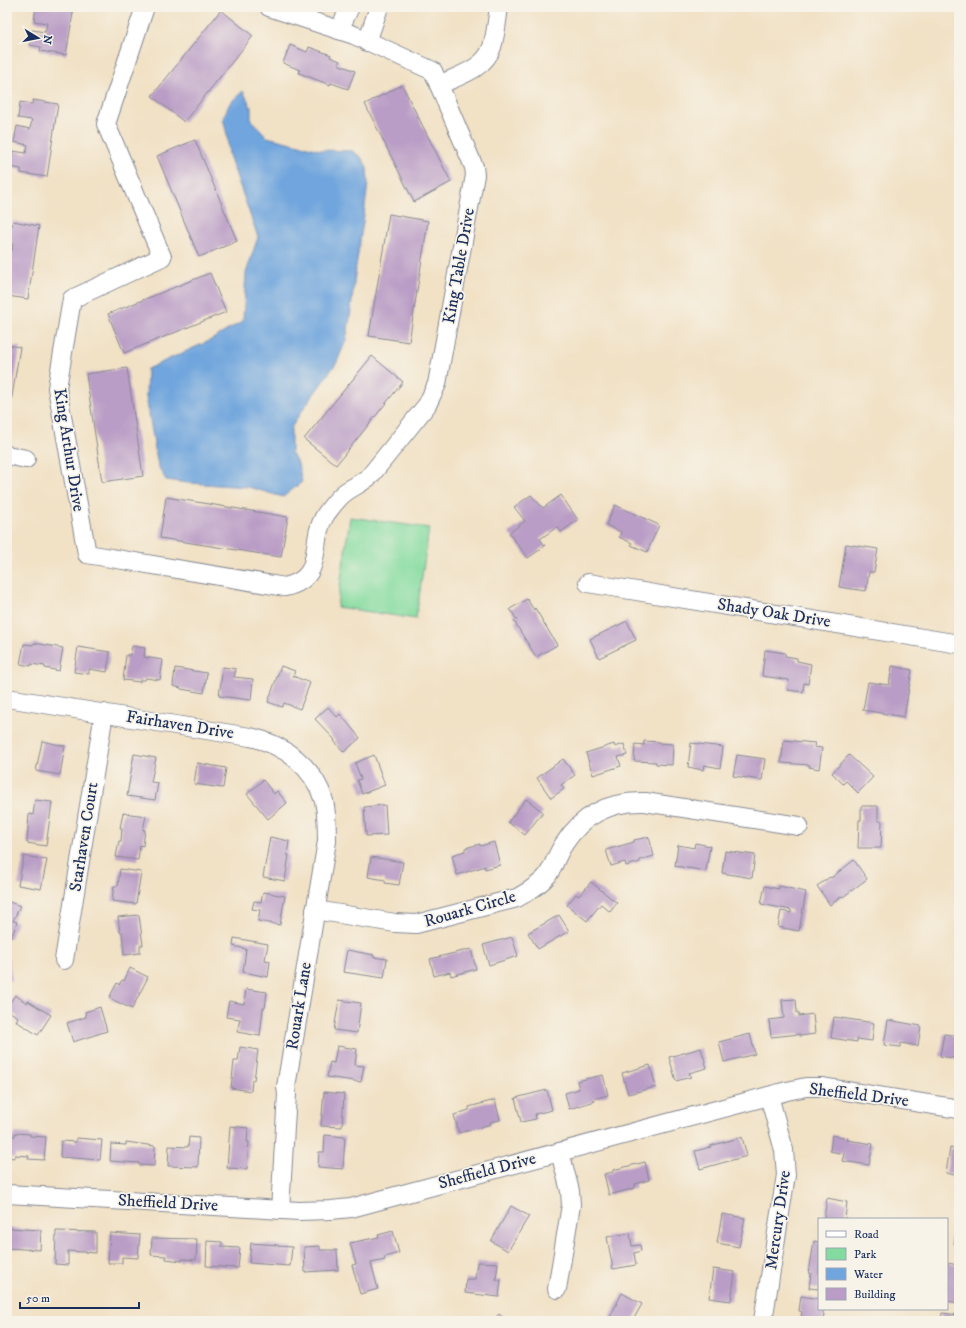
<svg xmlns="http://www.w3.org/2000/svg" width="966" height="1328" viewBox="0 0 966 1328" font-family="'IM FELL DW Pica',serif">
  <rect width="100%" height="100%" fill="#f7f3e8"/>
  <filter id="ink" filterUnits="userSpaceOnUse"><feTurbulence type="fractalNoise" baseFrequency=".025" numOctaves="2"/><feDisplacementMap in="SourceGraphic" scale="8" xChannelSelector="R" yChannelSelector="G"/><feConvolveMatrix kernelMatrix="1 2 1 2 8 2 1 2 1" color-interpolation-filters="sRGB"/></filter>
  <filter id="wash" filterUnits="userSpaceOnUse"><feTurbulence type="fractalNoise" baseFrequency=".012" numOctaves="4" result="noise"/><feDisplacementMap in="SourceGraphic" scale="16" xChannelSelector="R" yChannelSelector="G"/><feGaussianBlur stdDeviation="0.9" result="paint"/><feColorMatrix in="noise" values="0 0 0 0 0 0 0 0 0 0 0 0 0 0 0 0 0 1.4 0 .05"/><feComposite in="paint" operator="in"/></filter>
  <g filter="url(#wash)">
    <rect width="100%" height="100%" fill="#f1e1c5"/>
    <!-- green -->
    <path fill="#83db9f" stroke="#4f857e" d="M350 517 429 528 416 619 337 607Z"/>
    <!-- water -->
    <path fill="#70a5dd" stroke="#466a9e" d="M243 91 251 107V119L267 137 320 150 352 151 361 157 367 167 368 184 363 222 356 266 350 318 346 340 337 362 303 409 291 428V452L298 464 302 482 283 497 248 487 188 483 166 480 158 466 146 397 147 369 211 340 243 321 246 273 258 237 229 155 227 135 223 118 230 103Z"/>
    <g id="blocks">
      <!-- building -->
      <g fill="#ba9dc6">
        <path d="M36 7H74L66 55 40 51 41 47 30 45 32 30 45 32 47 23 34 21Z"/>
        <path d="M221 10 253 36 184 122 152 96Z"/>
        <path d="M290 45 307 52 309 47 331 55 330 57 340 61 338 64 355 71 348 89 331 83 330 85 299 73 300 70 283 63Z"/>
        <path d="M402 85 451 182 414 202 365 104Z"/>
        <path d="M33 100 58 104 47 177 21 173V169L10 167 13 151 26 153 28 145 14 142 17 126 30 129 32 120 18 118 20 102 32 104Z"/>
        <path d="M195 140 237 241 199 257 157 156Z"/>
        <path d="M389 214 428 221 409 342 369 336Z"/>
        <path d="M13 221 39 226 28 299 7 296V275L9 267H7V250L12 251 13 242 7 241V226H12Z"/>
        <path d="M210 273 226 312 124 353 108 314Z"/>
        <path d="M7 345 20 347 8 421H7Z"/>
        <path d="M372 356 403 382 336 465 304 439Z"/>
        <path d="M127 368 143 476 102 482 86 374Z"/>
        <path d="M531 495 543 508 561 495 578 520 561 532 557 527 540 539 545 546 528 558 509 533 525 521 514 507Z"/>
        <path d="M166 497 288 517 281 557 160 538Z"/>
        <path d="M7 500 9 501 8 511H7Z"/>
        <path d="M615 505 659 525 647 552 631 545 632 543 619 537 621 532 606 525Z"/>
        <path d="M846 544 878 549 874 572H869L866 591 839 587Z"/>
        <path d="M527 599 534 610 535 608 557 645 536 657 514 621 517 620 510 609Z"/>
        <path d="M627 621 636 640 599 658 590 639Z"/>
        <path d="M7 636H11L8 653H7Z"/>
        <path d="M34 643 63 648 59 671 45 668V666L31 664V666L20 664 24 644 33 645Z"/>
        <path d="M132 646 145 648 144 657 163 660 160 680 146 678 145 680H140V682L123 680 126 655H130Z"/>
        <path d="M78 647 110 652 107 672 89 669V674L74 672Z"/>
        <path d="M765 650 785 653V656L797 658V661L811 664 808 684 804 683 803 692 788 690 789 680 762 676Z"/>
        <path d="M281 666 295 671 293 676 310 683 300 709 284 703 282 707 268 702Z"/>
        <path d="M892 666 912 670 904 717 863 710 868 682 889 685Z"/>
        <path d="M223 667 236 669 234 677 253 679 251 700 219 696Z"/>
        <path d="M175 668 207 673 204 693 181 689V688L173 686Z"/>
        <path d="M328 707 337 717 340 714 360 738 344 752 334 741 335 740 315 719Z"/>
        <path d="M784 740 815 743 814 747 822 748 819 769 809 767 810 765 781 763Z"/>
        <path d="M42 741 65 746 60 775 36 771Z"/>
        <path d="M644 741 659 742V743L673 744 672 765 656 764V762L634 761 635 744 644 745Z"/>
        <path d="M691 743 723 747 720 768 704 765 703 770 688 767Z"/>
        <path d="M614 744 615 747 624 744 627 755 618 757 621 766 593 775 586 753Z"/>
        <path d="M134 754 156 758 151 782 158 783 155 800 127 796Z"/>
        <path d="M374 755 385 785 362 794 357 780 361 779 355 763Z"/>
        <path d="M737 755 765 759 762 780 733 776Z"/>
        <path d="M849 755 873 777 858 793 846 781 843 784 832 773Z"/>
        <path d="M563 759 575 775 561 785 564 789 551 798 537 778Z"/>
        <path d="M197 763 226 768 223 788 194 784Z"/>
        <path d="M263 780 274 794 277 791 287 803 268 819 247 794Z"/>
        <path d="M526 799 543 812 525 835 508 822Z"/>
        <path d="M35 800 52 802 46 846 27 843 29 814 33 815Z"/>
        <path d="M385 805 387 835 366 836 364 807Z"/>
        <path d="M861 806H878V821H882L881 848H858L859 820H861Z"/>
        <path d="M123 813 146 816 143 830H145L143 846 140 845 138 860 116 857 119 841H121L122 828H120Z"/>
        <path d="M270 837 289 841 287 855H289L285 881 263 877Z"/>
        <path d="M649 837 654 856 640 860V862L626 866 625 862 611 866 606 850 634 842V840Z"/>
        <path d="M494 842 500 865 485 869V866L457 875 452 855 465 851V848L480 844V846Z"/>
        <path d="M695 843 710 846 706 871 675 866 678 845 694 848Z"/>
        <path d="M725 851 755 855 752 878 722 873Z"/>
        <path d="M24 856 47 860 41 889 18 885Z"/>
        <path d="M371 857 403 862 399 885 385 883V880L368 877Z"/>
        <path d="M854 860 867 879 843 897 842 896 830 905 817 886 830 877 831 878Z"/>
        <path d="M120 869 141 872 136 904 112 901 114 886H118Z"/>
        <path d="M591 882 617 903 610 912 601 904 587 921 567 905 576 894 579 896Z"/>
        <path d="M765 886 779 889V886L806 892 799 931 778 927 781 911 791 913V910L761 904Z"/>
        <path d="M263 892 285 896 280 925 258 921 260 910 252 909 254 901 261 902Z"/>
        <path d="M7 901 20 906 13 921 17 922 11 938 7 936Z"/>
        <path d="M139 915 143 945H140V953L124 955 122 932H120L118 917Z"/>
        <path d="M559 915 569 931 538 949 528 933Z"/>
        <path d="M512 937 518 956 489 965 483 945Z"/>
        <path d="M234 938 268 944 265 960 270 961 268 977 243 972 246 949 233 946Z"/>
        <path d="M471 949 476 969 451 976 450 972 434 976 430 959Z"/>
        <path d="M347 950 374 955 373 957 387 959 384 978 343 972Z"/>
        <path d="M7 951 12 980 7 981Z"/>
        <path d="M130 968 148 977 132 1009 109 998 117 983 119 985 122 980 124 981Z"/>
        <path d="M246 989 267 992 265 1008H263L260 1036 237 1032 240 1019 226 1017 229 1001 244 1004Z"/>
        <path d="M15 995 27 1003 28 1001 51 1015 38 1035 16 1021 18 1017 7 1010V1007Z"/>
        <path d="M796 999 797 1013H799V1016L813 1014 815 1034 800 1036V1034L771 1037 769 1020 784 1018 782 1000Z"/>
        <path d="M339 1000 361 1003 357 1033 334 1030Z"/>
        <path d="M100 1007 107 1031 73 1042 67 1023 86 1017 85 1012Z"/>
        <path d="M834 1017 874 1023 872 1041 857 1039V1042L831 1038Z"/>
        <path d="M888 1020 921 1026 918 1046 901 1043 900 1047 884 1045Z"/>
        <path d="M750 1034 755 1054 724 1062 719 1042Z"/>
        <path d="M944 1034 959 1036V1059L940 1056Z"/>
        <path d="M337 1046 357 1049 355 1065 364 1066 361 1082 327 1077 330 1062 334 1063Z"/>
        <path d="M240 1047 258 1050 254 1080H252L251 1091 231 1088 234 1061H238Z"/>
        <path d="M701 1048 707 1068 689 1073 691 1077 676 1081 669 1057Z"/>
        <path d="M650 1065 656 1087 628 1094 622 1073Z"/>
        <path d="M603 1075 608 1095 594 1099 595 1101 569 1109 565 1093 579 1089 577 1081Z"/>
        <path d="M547 1090 552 1110 535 1114 536 1119 521 1122 515 1098Z"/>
        <path d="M324 1092 344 1094 342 1127 321 1126Z"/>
        <path d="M495 1100 500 1120 490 1122 491 1124 459 1133 454 1115 469 1110V1107Z"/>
        <path d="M7 1123H10L9 1136H15V1133L30 1134V1136L46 1137 44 1160 28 1159 29 1156 15 1155V1158L7 1157Z"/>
        <path d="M230 1126 248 1128 247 1142H249L247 1169 227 1168Z"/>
        <path d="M325 1135 345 1137 343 1169 318 1167 319 1152H324Z"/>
        <path d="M832 1135 848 1138 847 1140 873 1144 869 1165 842 1161 844 1154 830 1151Z"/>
        <path d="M189 1137 199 1138 198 1167 168 1166 169 1146 188 1147Z"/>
        <path d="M742 1137 747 1156 700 1169 695 1151 711 1147 710 1146Z"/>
        <path d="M76 1138 102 1140 100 1160 60 1157 61 1141 76 1142Z"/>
        <path d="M126 1142 155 1146 154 1166 139 1165V1163L110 1161 111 1144 126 1145Z"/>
        <path d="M950 1148 959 1150V1176L946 1173Z"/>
        <path d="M645 1162 649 1180 635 1184V1188L609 1195 604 1174 613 1172V1170Z"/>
        <path d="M827 1198 847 1202 845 1219H824Z"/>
        <path d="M511 1206 529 1216 508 1251 491 1241Z"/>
        <path d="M958 1213H959V1245L954 1244Z"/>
        <path d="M722 1214 745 1218 739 1247 717 1243Z"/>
        <path d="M8 1228 41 1230 40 1250 7 1248Z"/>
        <path d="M56 1231 96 1232V1253L68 1251V1265L55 1264Z"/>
        <path d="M393 1231 399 1253 384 1257 385 1260 371 1263 378 1289 360 1294 352 1265 356 1264 350 1243 379 1237 378 1235Z"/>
        <path d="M110 1233 140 1235 138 1258 122 1257V1263H108Z"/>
        <path d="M630 1233 632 1246 640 1245 641 1251 634 1253 636 1265 613 1269 607 1237Z"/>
        <path d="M152 1238 197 1239 196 1260 182 1259V1261L166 1259V1256L151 1255Z"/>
        <path d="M207 1241 222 1242V1247L240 1248 238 1268 206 1266Z"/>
        <path d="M814 1241 819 1242V1289L809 1288 811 1273H809Z"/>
        <path d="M251 1243 278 1245V1246L292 1247 290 1266 249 1263Z"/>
        <path d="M320 1246V1250H337L338 1270 305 1272 304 1247Z"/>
        <path d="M477 1262 498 1263 496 1280H501L499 1297 465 1293 466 1279H475Z"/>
        <path d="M947 1263 959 1265V1303L947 1301Z"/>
        <path d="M713 1269 735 1272 731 1301 709 1298Z"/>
        <path d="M622 1293 642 1304 633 1320 635 1321H608Z"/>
        <path d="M801 1296 819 1299V1309H823V1314H824L823 1321H800L802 1312 799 1311Z"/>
        <path d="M942 1313 959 1315V1321H941Z"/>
        <path d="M499 1314 507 1321H492Z"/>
        <path d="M702 1316 722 1319V1321H701Z"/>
      </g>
    </g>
  </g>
  <g filter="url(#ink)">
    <use href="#blocks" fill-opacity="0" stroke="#868892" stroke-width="1"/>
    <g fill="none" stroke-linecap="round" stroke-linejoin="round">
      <!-- minor casing -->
      <g stroke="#868892" stroke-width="20">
        <g id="minor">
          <path d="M145 7 106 124 162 257 72 299 57 388 87 554 285 587C328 577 307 542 326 514 332 506 339 496 347 491 355 486 363 482 370 476L427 405 437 384 475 175 474 167 433 71 354 35 269 7"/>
          <path d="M339 30 350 7"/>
          <path d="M367 42 379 7"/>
          <path d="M439 85C458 76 485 69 492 47 496 34 497 20 499 7"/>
          <path d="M7 455 26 459"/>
          <path d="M588 583 959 644"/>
          <path d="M7 698 250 737C284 744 314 767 324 801 327 814 327 828 327 841L286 1087 287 1094 280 1210"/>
          <path d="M315 910 395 923 416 924 517 898C527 892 539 886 547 876 554 866 557 854 564 844 583 814 610 801 645 802L799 826"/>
          <path d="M64 960 104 713"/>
          <path d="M7 1194 299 1211 331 1210 351 1208 787 1091 806 1087H821L959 1109"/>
          <path d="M557 1289 571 1205 570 1191 560 1152"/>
          <path d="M763 1321 786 1175 784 1150 769 1096"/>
        </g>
      </g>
      <!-- minor -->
      <use href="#minor" stroke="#fff" stroke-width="18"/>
    </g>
  </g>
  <g text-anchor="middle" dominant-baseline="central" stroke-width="3.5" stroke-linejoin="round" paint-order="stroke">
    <!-- street labels -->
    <g font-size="17" fill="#1b2f5e" stroke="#f7f3e8">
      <text transform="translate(459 266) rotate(-80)">King Table Drive</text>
      <text transform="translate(69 450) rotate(81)">King Arthur Drive</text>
      <text transform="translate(774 613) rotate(9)">Shady Oak Drive</text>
      <text transform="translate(180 725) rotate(9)">Fairhaven Drive</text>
      <text transform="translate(84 837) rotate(-81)">Starhaven Court</text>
      <text transform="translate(470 909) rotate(-16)">Rouark Circle</text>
      <text transform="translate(299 1006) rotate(-81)">Rouark Lane</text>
      <text transform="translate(859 1095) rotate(7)">Sheffield Drive</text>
      <text transform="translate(487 1171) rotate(-15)">Sheffield Drive</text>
      <text transform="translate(168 1203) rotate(3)">Sheffield Drive</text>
      <text transform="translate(778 1220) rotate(-82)">Mercury Drive</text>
    </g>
  </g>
  <!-- margin -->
  <rect width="966" height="1328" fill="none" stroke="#f7f3e8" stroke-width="24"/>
  <!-- legend -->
  <rect x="818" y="1218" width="130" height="92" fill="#f7f3e8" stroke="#9fa5b1"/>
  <rect x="826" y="1231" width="20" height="6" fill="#ffffff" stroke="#9fa5b1"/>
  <text x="854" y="1238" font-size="12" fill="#1b2f5e">Road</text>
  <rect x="826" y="1248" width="20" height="12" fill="#83db9f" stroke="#9fa5b1"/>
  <text x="854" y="1258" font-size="12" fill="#1b2f5e">Park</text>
  <rect x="826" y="1268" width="20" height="12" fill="#70a5dd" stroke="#9fa5b1"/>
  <text x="854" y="1278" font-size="12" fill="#1b2f5e">Water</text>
  <rect x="826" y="1288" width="20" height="12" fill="#ba9dc6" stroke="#9fa5b1"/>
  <text x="854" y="1298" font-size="12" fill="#1b2f5e">Building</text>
  <!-- north arrow -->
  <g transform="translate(38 38) rotate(100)" stroke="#f7f3e8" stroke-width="3" paint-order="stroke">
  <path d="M0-3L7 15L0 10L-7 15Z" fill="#1b2f5e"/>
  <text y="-6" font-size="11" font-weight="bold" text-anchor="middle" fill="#1b2f5e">N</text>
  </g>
  <!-- scale -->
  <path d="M20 1302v6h119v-6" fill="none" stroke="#1b2f5e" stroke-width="2"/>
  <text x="26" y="1302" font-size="12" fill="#1b2f5e" stroke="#f7f3e8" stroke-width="3" paint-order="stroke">50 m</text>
</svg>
